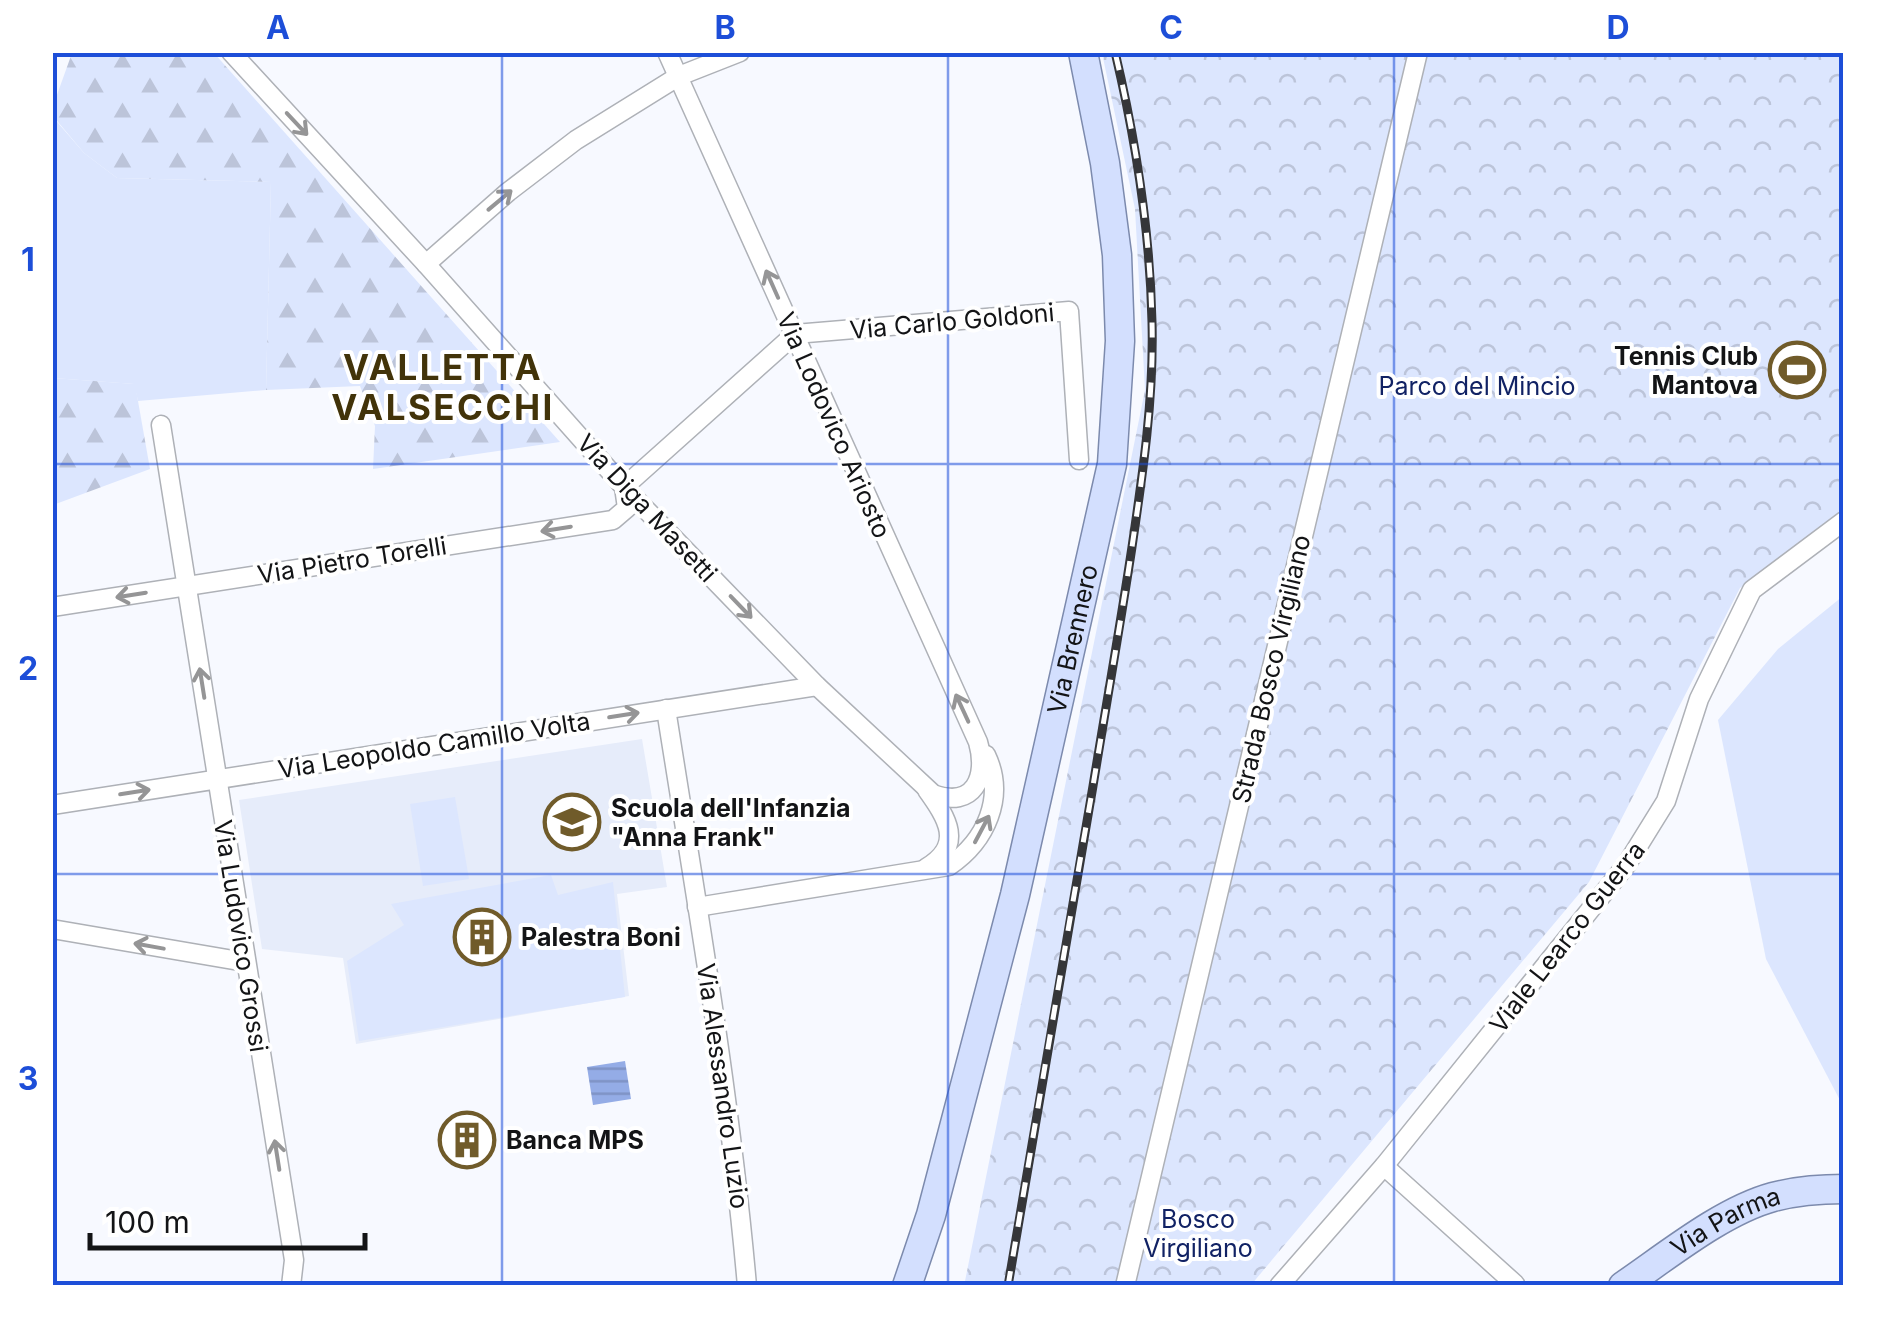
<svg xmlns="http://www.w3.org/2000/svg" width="1896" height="1338" viewBox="0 0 1896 1338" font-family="Inter,sans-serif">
  <defs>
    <pattern id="forest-firs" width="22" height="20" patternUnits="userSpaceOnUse" patternTransform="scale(2.5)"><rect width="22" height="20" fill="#dce6fe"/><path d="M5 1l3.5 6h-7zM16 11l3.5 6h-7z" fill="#bcc4d9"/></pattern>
    <pattern id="park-crowns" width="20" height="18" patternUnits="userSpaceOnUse" patternTransform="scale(2.5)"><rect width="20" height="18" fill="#dce6fe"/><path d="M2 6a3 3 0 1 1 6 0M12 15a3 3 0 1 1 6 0" fill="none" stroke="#bcc4d9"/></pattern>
    <pattern id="water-rules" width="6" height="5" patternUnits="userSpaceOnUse" patternTransform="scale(2.5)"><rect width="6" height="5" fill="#94ace6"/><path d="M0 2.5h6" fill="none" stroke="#7f93c5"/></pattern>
  </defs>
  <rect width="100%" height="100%" fill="#f7f9ff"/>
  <!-- built -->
  <path fill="#e6ecfa" d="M642 739 667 887 617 894 629 996 356 1044 343 958 262 949 239 800Z"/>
  <!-- green -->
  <g fill="#dce6fe">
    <path d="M52 116 84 153 117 178 271 182 266 390 138 401 134 384 53 378Z"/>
    <path d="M1843 596V1106L1766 959 1718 720 1778 649Z"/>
    <path d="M455 797 469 879 423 886 410 804Z"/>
    <path d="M551 875 558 895 613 882 625 997 359 1041 347 961 404 925 391 904Z"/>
  </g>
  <!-- forest -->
  <g fill="url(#forest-firs)">
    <path d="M72 53H214L560 442 373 469 375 426 360 386 266 390 271 182 117 178 84 153 53 116V106Z"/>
    <path d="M53 378 135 384 150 469 53 505Z"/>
  </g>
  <!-- park -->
  <path fill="url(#park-crowns)" d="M1102 53H1843V512L1740 588 1589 882 1251 1285 964 1286 1145 390 1135 209Z"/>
  <!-- water -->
  <path fill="url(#water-rules)" d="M625 1061 631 1099 593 1105 587 1067Z"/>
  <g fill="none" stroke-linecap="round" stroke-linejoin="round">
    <!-- minor casing -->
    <g stroke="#aeb1b7" stroke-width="21">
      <g id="minor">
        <path d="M231 52 426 264 624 487 817 686 933 794C974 809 988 777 978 742L667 52"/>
        <path d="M426 264 508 192 576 140 679 76 740 52"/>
        <path d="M161 425 294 1260 291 1286"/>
        <path d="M624 487 795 334 1069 311 1079 460"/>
        <path d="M52 607 613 520 627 508 624 487"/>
        <path d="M666 709C696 900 730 1092 747 1286"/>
        <path d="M52 805 817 686"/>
        <path d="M926 868C965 845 947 818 927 790"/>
        <path d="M697 907 949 866C986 841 1006 797 986 755"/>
        <path d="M52 929 245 962"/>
        <path d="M1384 1166 1515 1284"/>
        <path d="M1125 1286 1418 52"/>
        <path d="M1279 1286 1384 1166 1627 864 1666 801 1699 699 1752 590 1844 521"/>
      </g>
    </g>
    <!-- primary casing -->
    <g stroke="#7c8aad" stroke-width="31">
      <g id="primary">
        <path id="s1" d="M907 1286 931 1215 1015 895 1112 464 1120 341 1117 255 1105 163 1083 52"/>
        <path id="s2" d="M1623 1286C1667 1256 1722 1211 1773 1197 1796 1191 1820 1189 1844 1189"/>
      </g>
    </g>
    <!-- minor -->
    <use href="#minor" stroke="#fff" stroke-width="18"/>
    <!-- primary -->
    <use href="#primary" stroke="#d3dffe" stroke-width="28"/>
    <!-- rail casing -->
    <g stroke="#353639" stroke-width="9">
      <path id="rail" d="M1008 1286C1036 1119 1064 952 1093 786 1106 706 1120 627 1132 547 1143 472 1154 397 1152 322 1150 230 1136 141 1115 52"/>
    </g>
    <!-- rail -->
    <use href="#rail" stroke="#fff" stroke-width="5" stroke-dasharray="15" stroke-linecap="butt"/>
  </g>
  <!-- one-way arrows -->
  <defs><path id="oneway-shaft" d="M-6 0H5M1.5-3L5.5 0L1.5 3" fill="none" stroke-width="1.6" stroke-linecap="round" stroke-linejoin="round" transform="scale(2.5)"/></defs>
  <g stroke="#959596">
    <use href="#oneway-shaft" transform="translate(297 124) rotate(47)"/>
    <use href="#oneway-shaft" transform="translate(500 200) rotate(-40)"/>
    <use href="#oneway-shaft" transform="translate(772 284) rotate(-114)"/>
    <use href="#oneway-shaft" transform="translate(556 529) rotate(171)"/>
    <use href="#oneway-shaft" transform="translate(131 595) rotate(171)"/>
    <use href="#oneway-shaft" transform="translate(741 607) rotate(46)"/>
    <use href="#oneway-shaft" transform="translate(202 683) rotate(-99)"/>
    <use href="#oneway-shaft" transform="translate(962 708) rotate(-115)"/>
    <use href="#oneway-shaft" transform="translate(624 715) rotate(-9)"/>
    <use href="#oneway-shaft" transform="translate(135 792) rotate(-9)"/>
    <use href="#oneway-shaft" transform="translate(982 829) rotate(-62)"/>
    <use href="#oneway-shaft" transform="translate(149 946) rotate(-170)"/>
    <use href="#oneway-shaft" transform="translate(277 1155) rotate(-99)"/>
  </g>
  <!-- grid -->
  <path fill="none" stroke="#1d4ed8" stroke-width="2.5" stroke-opacity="0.55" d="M502 52V1286M948 52V1286M1394 52V1286M52 464H1844M52 874H1844"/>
  <!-- icons -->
  <defs>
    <g id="stadium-ring" transform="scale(2.875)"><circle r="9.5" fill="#fff" stroke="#705b2a" stroke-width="1.5"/><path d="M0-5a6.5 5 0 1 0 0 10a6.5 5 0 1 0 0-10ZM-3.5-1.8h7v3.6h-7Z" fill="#705b2a"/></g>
    <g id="school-ring" transform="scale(2.875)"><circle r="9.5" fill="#fff" stroke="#705b2a" stroke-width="1.5"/><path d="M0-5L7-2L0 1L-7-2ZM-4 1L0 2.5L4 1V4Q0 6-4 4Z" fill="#705b2a"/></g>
    <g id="building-ring" transform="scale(2.875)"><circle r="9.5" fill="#fff" stroke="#705b2a" stroke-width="1.5"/><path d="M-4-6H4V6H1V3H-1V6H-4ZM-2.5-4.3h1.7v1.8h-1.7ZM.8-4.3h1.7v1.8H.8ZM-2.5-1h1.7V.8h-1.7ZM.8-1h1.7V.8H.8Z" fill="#705b2a"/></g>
  </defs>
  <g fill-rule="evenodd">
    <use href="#stadium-ring" x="1797" y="370"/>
    <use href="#school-ring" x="572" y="822"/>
    <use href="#building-ring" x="482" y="937"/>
    <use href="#building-ring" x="467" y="1140"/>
  </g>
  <g text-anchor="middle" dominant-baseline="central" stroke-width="8" stroke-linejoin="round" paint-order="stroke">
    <!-- street labels -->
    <g font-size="25" fill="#131416" stroke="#fff">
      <text transform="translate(952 321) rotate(-5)">Via Carlo Goldoni</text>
      <text transform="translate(834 425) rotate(66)">Via Lodovico Ariosto</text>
      <text transform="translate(647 508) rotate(47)">Via Diga Masetti</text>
      <text transform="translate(352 560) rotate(-9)">Via Pietro Torelli</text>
      <text stroke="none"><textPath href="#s1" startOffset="668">Via Brennero</textPath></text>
      <text transform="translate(1271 669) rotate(-77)">Strada Bosco Virgiliano</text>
      <text transform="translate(434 745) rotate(-9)">Via Leopoldo Camillo Volta</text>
      <text transform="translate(241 936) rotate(81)">Via Ludovico Grossi</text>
      <text transform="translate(1567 937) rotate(-52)">Viale Learco Guerra</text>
      <text transform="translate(723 1086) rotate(82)">Via Alessandro Luzio</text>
      <text stroke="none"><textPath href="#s2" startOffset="122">Via Parma</textPath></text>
    </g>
    <!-- poi labels -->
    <g font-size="25" font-weight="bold" fill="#131416" stroke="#fff" text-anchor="start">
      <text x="1758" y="356" text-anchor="end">Tennis Club<tspan x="1758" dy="29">Mantova</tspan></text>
      <text x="611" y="808">Scuola dell'Infanzia<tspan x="611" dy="29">"Anna Frank"</tspan></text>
      <text x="521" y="937">Palestra Boni</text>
      <text x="506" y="1140">Banca MPS</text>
    </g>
    <!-- park labels -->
    <g font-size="25" fill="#112264" stroke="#fff">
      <text x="1477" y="386">Parco del Mincio</text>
      <text x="1198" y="1219">Bosco<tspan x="1198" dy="29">Virgiliano</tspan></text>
    </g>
    <!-- district labels -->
    <g font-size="35" font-weight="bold" letter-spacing="2.5" fill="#423309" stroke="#fff">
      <text x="443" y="367">VALLETTA<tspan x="443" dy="40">VALSECCHI</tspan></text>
    </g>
  </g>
  <!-- border -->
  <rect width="1896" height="1338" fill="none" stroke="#ffffff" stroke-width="110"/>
  <!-- scale -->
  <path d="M90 1233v15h275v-15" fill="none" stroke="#131416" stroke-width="5"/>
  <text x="105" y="1233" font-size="30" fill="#131416" stroke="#ffffff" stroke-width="8" paint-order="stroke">100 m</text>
  <rect x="55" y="55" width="1786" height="1228" fill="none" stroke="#1d4ed8" stroke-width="4"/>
  <g font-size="32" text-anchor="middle" font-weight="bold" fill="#1d4ed8">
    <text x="278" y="39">A</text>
    <text x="725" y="39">B</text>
    <text x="1171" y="39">C</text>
    <text x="1618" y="39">D</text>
    <text x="28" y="271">1</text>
    <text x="28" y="680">2</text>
    <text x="28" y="1090">3</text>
  </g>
</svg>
